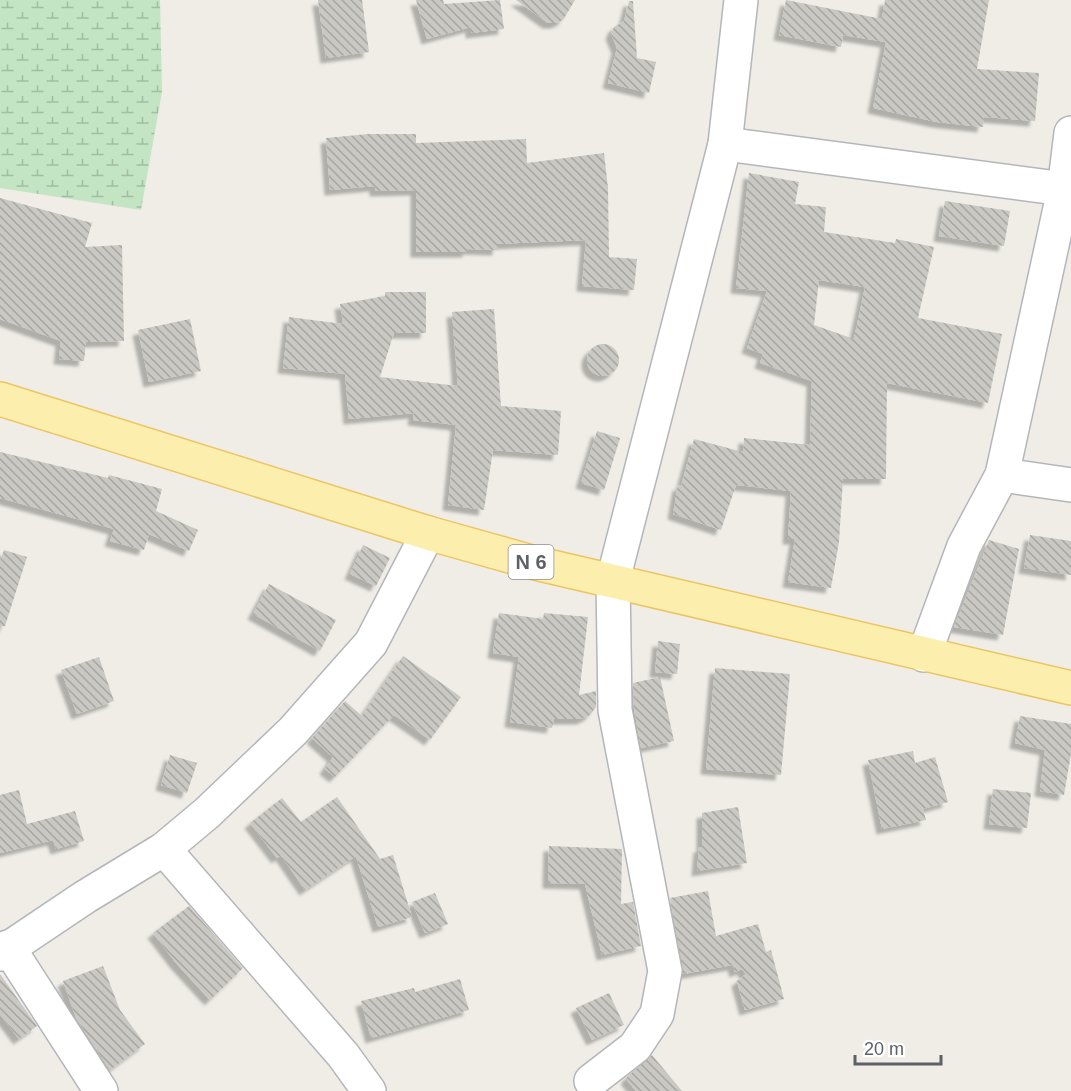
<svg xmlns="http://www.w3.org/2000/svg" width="1071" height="1091" viewBox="0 0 1071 1091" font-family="Helvetica,sans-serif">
  <defs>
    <pattern id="wetland-marsh" width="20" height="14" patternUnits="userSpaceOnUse" patternTransform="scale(1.5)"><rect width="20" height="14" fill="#c3e5c3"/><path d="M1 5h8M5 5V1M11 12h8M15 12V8" fill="none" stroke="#a2bda2"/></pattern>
    <pattern id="building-back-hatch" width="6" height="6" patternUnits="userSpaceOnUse" patternTransform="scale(1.5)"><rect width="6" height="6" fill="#cac8c2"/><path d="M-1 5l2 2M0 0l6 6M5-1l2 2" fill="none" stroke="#a7a6a1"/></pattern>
    <filter id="shadow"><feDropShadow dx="-5.5" dy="5.5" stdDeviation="1.5" flood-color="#0004"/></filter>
  </defs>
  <rect width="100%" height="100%" fill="#efede6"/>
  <!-- wetland -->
  <path fill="url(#wetland-marsh)" d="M0 0H160L162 92 141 210 0 188Z"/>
  <!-- building -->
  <g fill="url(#building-back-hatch)" fill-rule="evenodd" filter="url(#shadow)">
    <path d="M318 0H362L369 52 326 58Z"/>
    <path d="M416 0H443L444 4 500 0 504 29 471 33V27L427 39Z"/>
    <path d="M516 0H575L563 20 556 23H548Z"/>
    <path d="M786 0 882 19 885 0H989L977 69 1039 73 1035 121 984 117 983 127 937 122 873 108 886 42 843 35 841 47 779 35Z"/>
    <path d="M629 1H633L637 58 656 62 649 93 608 83 617 48 611 34 614 27 624 21Z"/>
    <path d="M368 134H416V143L526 139 527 163 604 153 608 188 609 257 637 259 634 290 582 286 586 240 498 244V250L468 249V252H416V190L375 191V186L330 190 326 138Z"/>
    <path d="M749 173 799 182 795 204 826 207 824 232 895 243 896 239 934 247 918 318 1002 334 988 403 887 383 886 479H843L839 542 831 588 788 582 795 539H788L791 491 736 485 721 530 673 514 678 485 681 486 694 439 743 452 744 438 810 445 812 381 760 363 763 354 747 348 767 291 736 288ZM819 280 865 287 854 339 814 325Z"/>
    <path d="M0 198 92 223 85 247 122 245 124 341 86 342 84 361 59 359 61 341 0 319Z"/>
    <path d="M945 201 1010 211 1004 246 939 236Z"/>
    <path d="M385 292H426V333H394L380 377 458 386 452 312 494 309 501 406 561 411 558 455 493 450 484 510 448 505 456 425 413 420 414 413 349 419 345 374 283 368 289 317 343 324 340 304 385 296Z"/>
    <path d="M190 319 201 371 149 382 138 330Z"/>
    <circle cx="603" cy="360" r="16"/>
    <path d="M597 431 620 438 604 490 581 483Z"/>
    <path d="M0 452 108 478 109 475 162 489 156 511 198 530 189 551 149 534 144 550 110 541 114 529 0 498Z"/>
    <path d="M1030 535 1071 541V575L1024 568Z"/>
    <path d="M989 540 1019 549 1003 635 954 627Z"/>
    <path d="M363 545 390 558 376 586 350 574Z"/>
    <path d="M4 550 27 557 5 626H0V562Z"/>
    <path d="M269 584 336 620 320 651 253 614Z"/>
    <path d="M499 613 543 619 544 613 588 617 579 695 596 691V707L590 715 582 719H554L552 728 510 722 519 657 493 653Z"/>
    <path d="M658 641 680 644 677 674 655 672Z"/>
    <path d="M403 656 461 697 430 740 394 715 335 777 325 769 333 757 312 738 345 701 362 716Z"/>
    <path d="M99 657 114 701 77 714 61 670Z"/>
    <path d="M715 668 790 674 781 775 706 769Z"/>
    <path d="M660 677 674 741 641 748 634 708 633 683Z"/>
    <path d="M1020 716 1071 724V754L1064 795 1040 791 1045 750 1015 743Z"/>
    <path d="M913 751 915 763 935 757 948 802 923 809 926 820 882 829 868 760Z"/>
    <path d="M170 755 197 763 187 793 161 785Z"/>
    <path d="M993 789 1031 793 1027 828 989 824Z"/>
    <path d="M19 790 27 824 75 811 84 841 56 849 53 840 0 853V795Z"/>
    <path d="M337 797 380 859 393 855 412 917 378 927 356 856 305 890 281 855 277 858 250 823 282 798 301 822Z"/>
    <path d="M738 807 747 863 697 871 699 847H702V813Z"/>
    <path d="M549 846 622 849 621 904 633 902 641 946 602 955 585 884 548 883Z"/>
    <path d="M708 891 716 936 758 924 766 952 771 950 784 999 745 1010 737 981 746 974 742 969 735 972 733 965 683 974 670 898Z"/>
    <path d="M435 893 448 924 425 933 412 902Z"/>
    <path d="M189 906 243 968 210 1000 176 963 153 933Z"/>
    <path d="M103 966 120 1010 145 1044 110 1070 76 1018 63 981Z"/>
    <path d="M0 974 37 1026 19 1039 0 1014Z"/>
    <path d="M460 979 469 1010 371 1038 361 1001 414 988 415 992Z"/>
    <path d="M609 993 624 1025 592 1040 576 1008Z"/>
    <path d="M652 1055 682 1091H636L627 1080V1077Z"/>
  </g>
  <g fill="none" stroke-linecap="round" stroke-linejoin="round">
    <!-- minor casing -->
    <g stroke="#b3b6ba" stroke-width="36">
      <g id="minor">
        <path d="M725 144 1071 190"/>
        <path d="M1002 475 1071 485"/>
        <path d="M924 655 964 546 1002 475 1064 190 1071 133"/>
        <path d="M164 849 343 1055 369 1091"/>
        <path d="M8 947 101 1091"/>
        <path d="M0 954 85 897 164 849 207 813 293 731 371 643 428 533"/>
        <path d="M591 1081 635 1047 657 1014 665 971 615 710 613 580 725 144 741 0"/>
      </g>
    </g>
    <!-- major casing -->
    <g stroke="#ecc562" stroke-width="36">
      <path id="major" d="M0 399 428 533 535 563 1071 688"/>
    </g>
    <!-- minor -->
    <use href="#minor" stroke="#fff" stroke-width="33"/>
    <!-- major -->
    <use href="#major" stroke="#fcefae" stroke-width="33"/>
  </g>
  <g text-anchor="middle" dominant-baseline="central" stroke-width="5" stroke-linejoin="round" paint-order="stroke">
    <!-- shield labels -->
    <rect fill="#fff" stroke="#8e9093" stroke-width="1.5" x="508.5" y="545" width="45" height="34" rx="4.5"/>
    <g font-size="20" font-weight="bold" fill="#5d6165">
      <text x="531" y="562">N 6</text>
    </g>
  </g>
  <!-- scale -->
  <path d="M855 1055v9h86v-9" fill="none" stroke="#5d6165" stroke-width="3"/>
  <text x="864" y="1055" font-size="18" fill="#5d6165" stroke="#ffffff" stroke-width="4.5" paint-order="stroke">20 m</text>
</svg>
